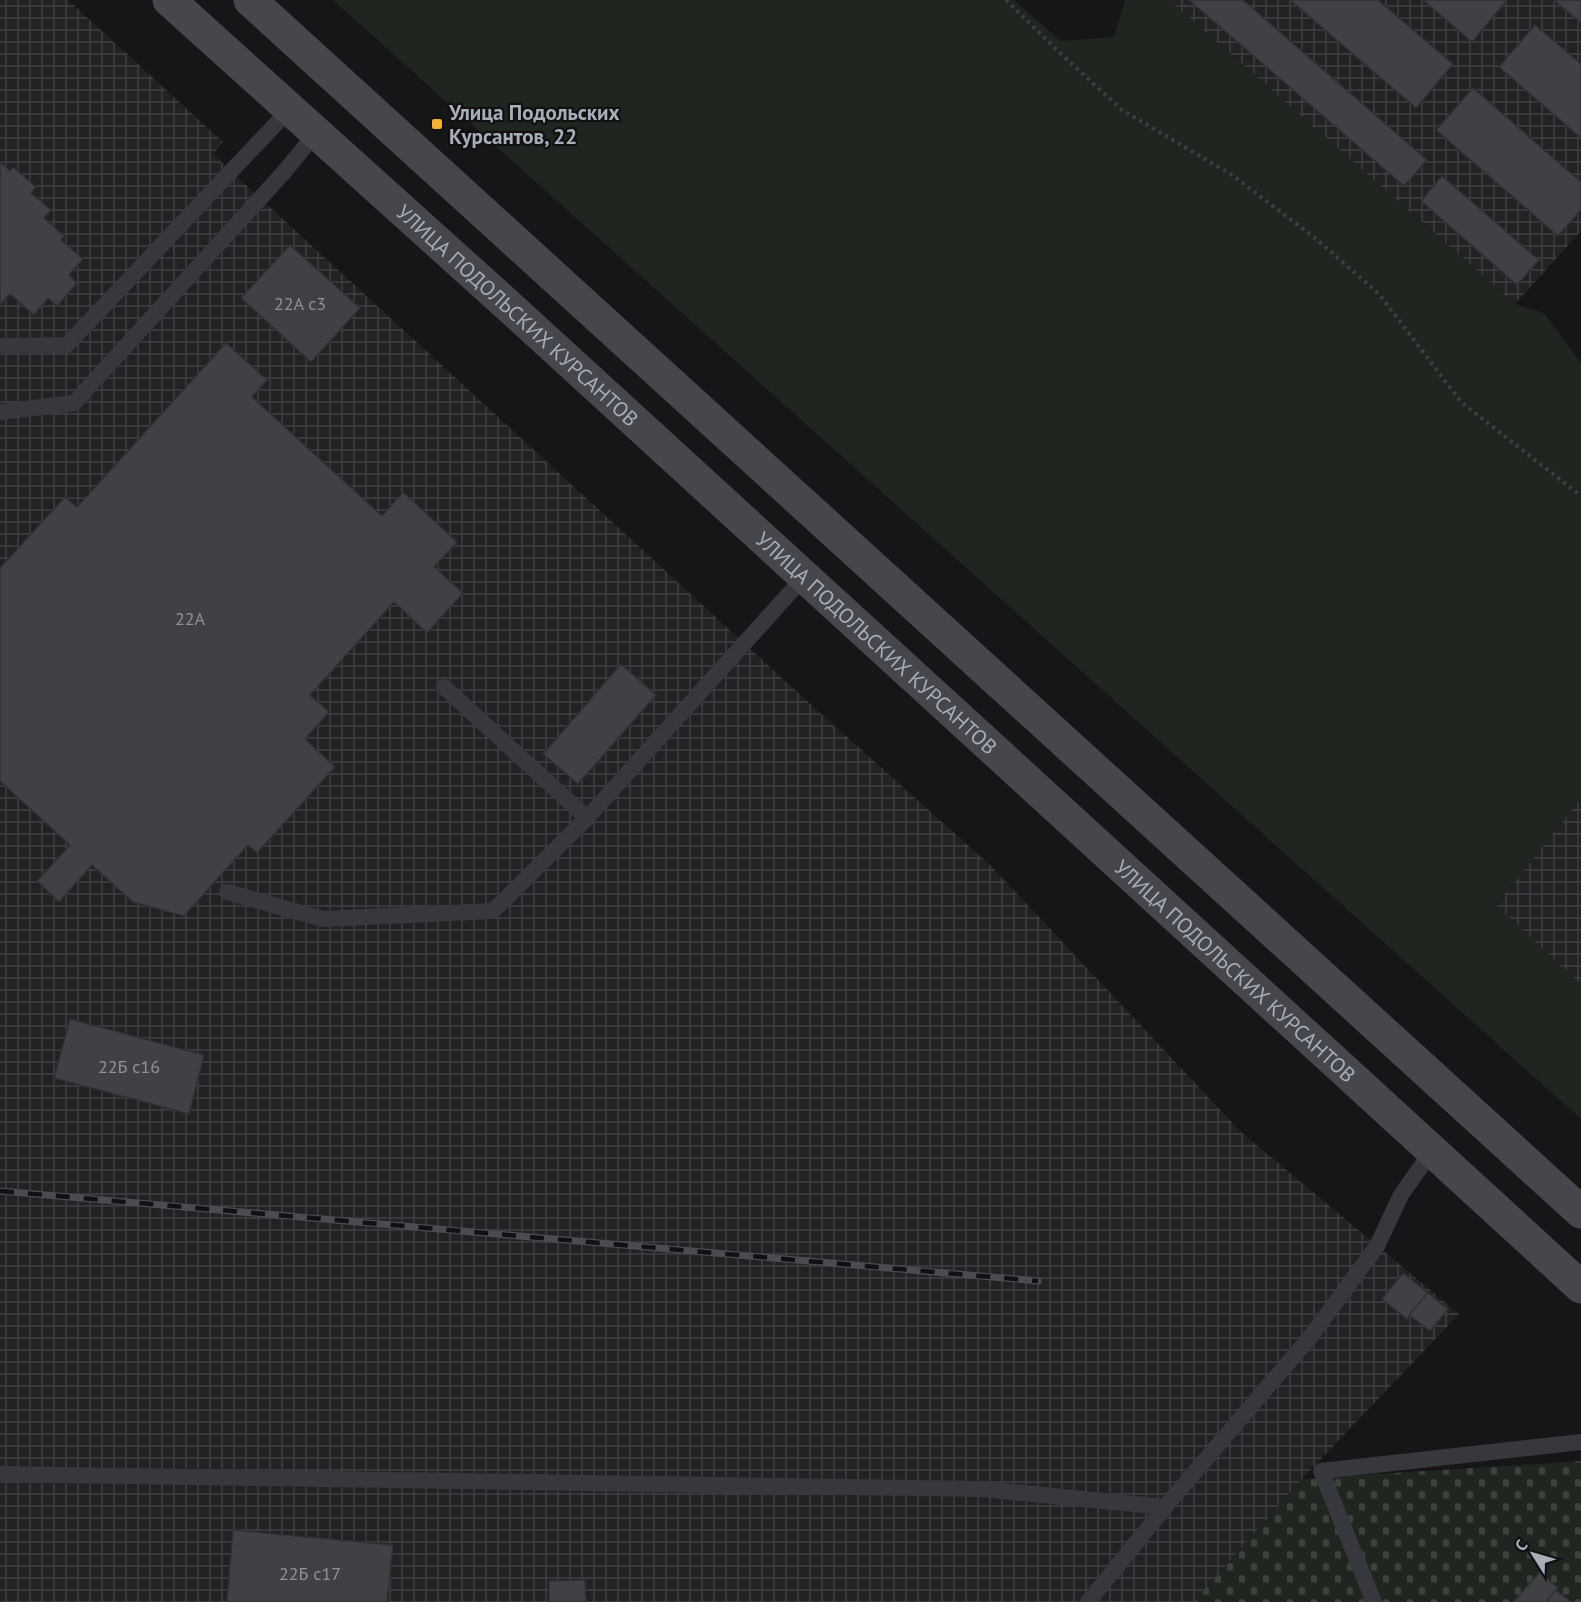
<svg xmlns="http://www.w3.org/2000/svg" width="1581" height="1602" viewBox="0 0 1581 1602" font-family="'PT Sans',sans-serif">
  <defs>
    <pattern id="industrial-grid" width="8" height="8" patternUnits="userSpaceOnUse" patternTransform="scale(1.5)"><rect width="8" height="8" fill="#222225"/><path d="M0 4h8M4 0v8" fill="none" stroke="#3f3f43"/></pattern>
    <pattern id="cemetery-stones" width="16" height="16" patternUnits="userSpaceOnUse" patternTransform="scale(1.5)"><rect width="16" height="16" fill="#1e261f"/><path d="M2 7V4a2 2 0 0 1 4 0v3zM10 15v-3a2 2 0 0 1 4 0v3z" fill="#3c433d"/></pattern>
  </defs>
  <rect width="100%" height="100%" fill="#161618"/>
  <!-- industrial -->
  <g fill="url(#industrial-grid)">
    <path d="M0 0H68L223 142 213 154 249 188 809 703 990 865 1242 1133 1459 1314 1302 1479 1194 1602H0Z"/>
    <path d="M1169 0H1581V231L1515 304Z"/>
    <path d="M1581 798V985L1496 905Z"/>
  </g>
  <!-- green -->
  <path fill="#1e261f" d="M333 0H1014L1061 41 1114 37 1125 0H1169L1515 304 1545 314 1581 363V798L1496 905 1581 985V1119Z"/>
  <!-- cemetery -->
  <path fill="url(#cemetery-stones)" d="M1581 1461V1602H1194L1302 1479Z"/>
  <!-- building -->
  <g fill="#404145" stroke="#303034" stroke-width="1.5">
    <path d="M1189 0H1243L1427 160 1404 186Z"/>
    <path d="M1290 0H1378L1453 64 1416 108Z"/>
    <path d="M1423 0H1507L1472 42Z"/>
    <path d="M1581 0V23L1555 1 1556 0Z"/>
    <path d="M1535 25 1581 64V138L1499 67Z"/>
    <path d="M1473 88 1581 182V210L1558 236 1436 130Z"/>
    <path d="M0 162 10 171 13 167 36 187 31 193 51 210 44 218 64 236 61 240 83 259 69 275 77 283 57 306 48 298 34 315 10 294 0 305Z"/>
    <path d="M1442 176 1539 260 1517 285 1421 201Z"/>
    <path d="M290 245 360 308 311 362 241 298Z"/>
    <path d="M226 343 267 380 252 397 382 516 403 492 457 542 434 567 463 593 427 633 394 602 310 695 329 712 305 739 335 767 257 853 248 845 184 916 133 902 92 865 59 902 37 881 70 845 0 781V568L65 497 77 507Z"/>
    <path d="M621 664 656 695 578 784 543 754Z"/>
    <path d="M70 1019 204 1055 189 1114 54 1078Z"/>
    <path d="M1403 1273 1428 1293 1407 1319 1382 1299Z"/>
    <path d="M1428 1293 1448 1309 1430 1331 1409 1315Z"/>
    <path d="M233 1530 393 1545 387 1602H227Z"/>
    <path d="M1540 1572 1558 1588 1556 1590 1546 1602H1513Z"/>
    <path d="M585 1580 586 1602H549V1581Z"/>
    <path d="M1556 1590 1571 1602H1546Z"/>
  </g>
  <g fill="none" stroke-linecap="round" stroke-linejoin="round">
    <!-- path -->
    <path stroke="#3d3f44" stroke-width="4" stroke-dasharray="3 4.5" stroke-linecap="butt" d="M1006 0 1060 53 1122 110 1232 175 1315 238 1379 294 1461 402 1581 496"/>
    <!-- lane -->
    <g stroke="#37383d" stroke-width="16">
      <path d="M0 346 67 345 289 110"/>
      <path d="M0 412 74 403 285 171 316 133"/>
      <path d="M444 687 587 818"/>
      <path d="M227 892 323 919 493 911 587 818 805 576"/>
      <path d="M0 1474 982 1489 1165 1507"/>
      <path d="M1088 1602 1165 1507 1311 1336 1377 1246 1401 1195 1432 1151"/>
      <path d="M1374 1602 1321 1471 1581 1442"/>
    </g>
    <!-- secondary -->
    <g stroke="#45474d" stroke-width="33">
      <path id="s1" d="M169 0 513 310 1581 1287"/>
      <path d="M250 0 1581 1212"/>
    </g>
    <!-- rail casing -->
    <g stroke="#4a4c52" stroke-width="7">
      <path id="rail" d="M0 1191 1038 1281"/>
    </g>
    <!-- rail -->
    <use href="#rail" stroke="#111113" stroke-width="4.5" stroke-dasharray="14" stroke-linecap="butt"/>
  </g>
  <!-- markers -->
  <rect fill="#f2b134" stroke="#111113" stroke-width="2" x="431" y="118" width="12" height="12" rx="3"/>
  <g text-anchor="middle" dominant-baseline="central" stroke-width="4.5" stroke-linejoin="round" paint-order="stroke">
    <!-- number labels -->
    <g font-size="18" fill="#8e929b">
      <text x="300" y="303">22А с3</text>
      <text x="190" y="618">22А</text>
      <text x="129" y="1066">22Б с16</text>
      <text x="310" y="1573">22Б с17</text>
    </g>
    <!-- poi labels -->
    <g font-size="21" font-weight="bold" fill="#a8adb8" stroke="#111113" text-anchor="start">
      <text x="449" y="112">Улица Подольских<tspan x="449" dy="24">Курсантов, 22</tspan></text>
    </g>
    <!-- street labels -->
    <g font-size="21" fill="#a8adb8" stroke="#111113">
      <text stroke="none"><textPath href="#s1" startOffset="470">УЛИЦА ПОДОЛЬСКИХ КУРСАНТОВ</textPath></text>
      <text stroke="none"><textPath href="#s1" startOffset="956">УЛИЦА ПОДОЛЬСКИХ КУРСАНТОВ</textPath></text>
      <text stroke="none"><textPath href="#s1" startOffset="1442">УЛИЦА ПОДОЛЬСКИХ КУРСАНТОВ</textPath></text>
    </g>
  </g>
  <!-- north arrow -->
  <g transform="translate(1533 1554) rotate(307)" stroke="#111113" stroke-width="4.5" paint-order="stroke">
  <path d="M0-4.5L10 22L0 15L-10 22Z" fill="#a8adb8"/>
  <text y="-9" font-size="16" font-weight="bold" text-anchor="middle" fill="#a8adb8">С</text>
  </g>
</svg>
